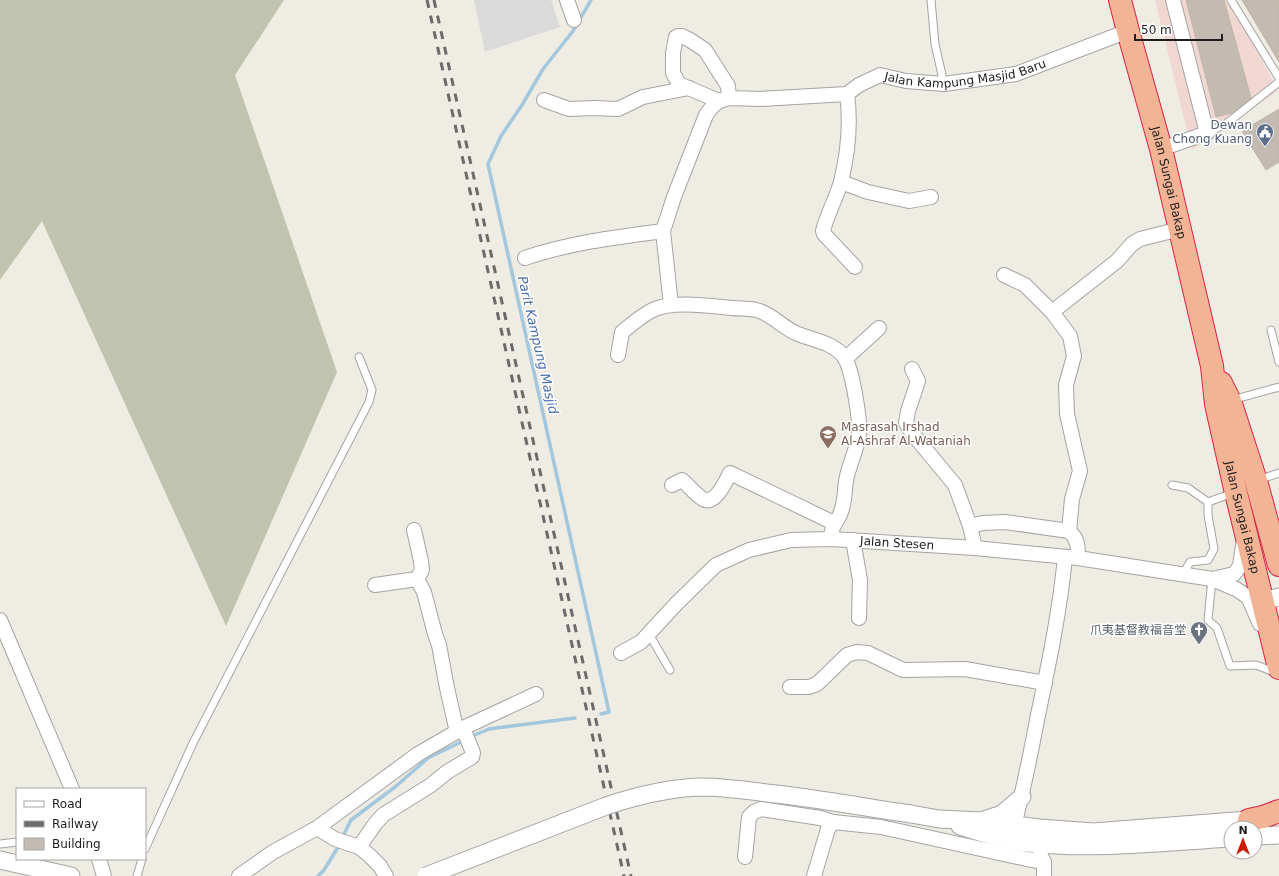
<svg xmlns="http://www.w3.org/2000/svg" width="1279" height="876" viewBox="0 0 1279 876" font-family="'DejaVu Sans','Noto Sans SC',sans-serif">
  <rect width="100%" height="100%" fill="#eeece3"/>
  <!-- residential -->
  <path fill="#dbdada" d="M474 0H551L560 27 485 52Z"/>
  <!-- commercial -->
  <path fill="#f0d7d2" d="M1155 0H1231L1278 91 1192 150Z"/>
  <!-- construction -->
  <path fill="#c0c3ae" d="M0 0H284L235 75 337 372 226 626 42 221 0 280Z"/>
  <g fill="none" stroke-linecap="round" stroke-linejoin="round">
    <!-- stream -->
    <g stroke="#a3c8dd" stroke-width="3.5">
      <path d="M591 0 573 31 543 69 522 105 501 136 488 164 609 712 601 714"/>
      <path d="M470 737 489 729 575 718"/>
      <path d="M342 838 351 820 395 787 428 758 465 740"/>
      <path d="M318 876 324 870 340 844"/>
    </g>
  </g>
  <!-- building -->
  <g fill="#c3bbb2" stroke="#c0b5a5">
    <path d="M1186 0H1224L1251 98 1232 113 1216 117Z"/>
    <path d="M1242 0H1279V62Z"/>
    <path d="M1279 109V162L1266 170 1242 131Z"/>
  </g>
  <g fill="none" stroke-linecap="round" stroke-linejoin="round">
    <!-- service casing -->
    <g stroke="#a4a4a4" stroke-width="9">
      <g id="service">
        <path d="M931 0 935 44 944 84"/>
        <path d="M1231 0 1279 78"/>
        <path d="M1207 133 1226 124 1279 82"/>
        <path d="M1271 330 1279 362"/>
        <path d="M1232 400 1279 387"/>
        <path d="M1258 480 1279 473"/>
        <path d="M1172 485 1188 488 1208 502 1233 493"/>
        <path d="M1183 574 1190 562 1208 560 1214 549 1208 515V502"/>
        <path d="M1212 579 1208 620 1217 628 1230 666 1256 665 1277 673"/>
        <path d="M649 634 670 670"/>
        <path d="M0 844 17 842"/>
        <path d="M145 849 193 743 369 402 372 390 359 357"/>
        <path d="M137 876 142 859"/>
      </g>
    </g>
    <!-- minor casing -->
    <g stroke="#a4a4a4" stroke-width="16">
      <g id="minor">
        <path d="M567 0 574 20"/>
        <path d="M847 94C851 123 848 153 841 182 836 199 827 214 823 231L824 234 855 267"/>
        <path id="s1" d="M729 98 728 86 705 50 690 40 682 36H678L676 37 673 53V73L679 84 719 101 729 98 760 99 847 94 859 85 880 75 906 81 944 84 1016 74 1128 31"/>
        <path d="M544 100 569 109 594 108 618 109 643 97 689 88"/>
        <path d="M1161 149 1207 133 1173 0"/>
        <path d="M841 182 868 192 909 201 931 197"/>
        <path d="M525 258C569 243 617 237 663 231"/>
        <path d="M1004 275 1025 285 1052 312 1070 336 1074 356 1066 385 1067 414 1080 471 1072 499 1069 531"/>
        <path d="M671 305 663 231 674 197 706 115 712 107 719 101"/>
        <path d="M1052 312 1117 261 1132 244 1140 239 1180 229"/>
        <path d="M618 355 622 332C631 325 641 316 651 311 670 300 711 306 732 308 740 309 749 308 756 310 771 313 784 329 798 334 813 340 835 343 845 358 852 370 858 409 859 423 861 441 851 459 847 476 844 488 846 498 841 512 837 524 831 524 831 539"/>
        <path d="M845 359 879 328"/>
        <path d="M912 369 918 381 908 411 906 423 912 433 955 485 970 526 975 548"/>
        <path d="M672 485 682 480C689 486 696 495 703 499 715 506 726 481 730 473L834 523"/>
        <path d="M970 526 983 523 1005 522 1069 531C1078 539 1078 546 1078 558"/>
        <path d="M414 530 421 561 422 570 417 579"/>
        <path d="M853 540 860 580 859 618"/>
        <path d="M1212 579 1234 574 1240 566 1244 539"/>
        <path d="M375 585 417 579 424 592 435 634 439 645 447 688 457 732"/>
        <path d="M0 620 72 789"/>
        <path id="s2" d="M621 653 641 642 677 603 716 565 749 550 791 540 831 539 975 548 1078 558 1212 579 1236 589 1248 597 1260 624"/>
        <path d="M790 687H809L817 684 847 655 857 652 868 653 903 670 965 669 1045 683"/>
        <path d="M1014 825C1024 789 1031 752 1038 715 1049 663 1060 610 1065 557"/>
        <path d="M317 828 335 839 359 847 369 855 380 866 386 876"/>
        <path d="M359 847 375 824 383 815 431 785 447 772 472 757 473 753 463 728"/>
        <path d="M1040 854 1044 862V876"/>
        <path d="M745 857 749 817 754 812 761 809 820 818 833 822"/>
        <path d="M99 859 104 876"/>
        <path d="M239 876 273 852 317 828 418 754 463 728 536 694"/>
        <path d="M814 876 828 829 833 822 881 827 1027 859 1044 862"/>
      </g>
    </g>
    <!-- tertiary casing -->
    <g stroke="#a4a4a4" stroke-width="19">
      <g id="tertiary">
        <path d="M1263 601 1279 597"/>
        <path d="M911 814 939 819 982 821 1039 828 1093 832 1261 819"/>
        <path d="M984 820 1002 814 1022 797"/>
        <path d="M960 826C981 833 1005 840 1028 843 1095 850 1164 842 1231 838"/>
        <path d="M1255 836 1279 835"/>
        <path d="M0 860 71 876"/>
      </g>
    </g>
    <!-- trunk casing -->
    <g stroke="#d92348" stroke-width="24">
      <g id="trunk">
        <path id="s3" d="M1120 0 1128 31 1161 149 1212 366 1216 404 1236 493 1279 668"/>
        <path d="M1221 383 1230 401 1256 481 1279 565"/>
        <path d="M1249 820 1263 817 1279 811"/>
      </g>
    </g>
    <!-- service -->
    <use href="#service" stroke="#fff" stroke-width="7"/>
    <!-- minor -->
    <use href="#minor" stroke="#fff" stroke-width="14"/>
    <!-- tertiary -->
    <use href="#tertiary" stroke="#fff" stroke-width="17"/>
    <!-- trunk -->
    <use href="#trunk" stroke="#f2b494" stroke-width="22"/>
    <!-- rail -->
    <g stroke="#6b6b6b" stroke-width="3" stroke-dasharray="8 8" stroke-linecap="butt">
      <path d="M427 0 624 876"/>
      <path d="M434 0 631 876"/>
    </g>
    <!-- tertiary-bridge casing -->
    <g stroke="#a4a4a4" stroke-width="19" stroke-linecap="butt">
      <path id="tertiary-bridge" d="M426 876 606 806C636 796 668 788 701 787 723 787 745 790 767 793 815 798 863 807 911 814"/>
    </g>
    <!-- tertiary-bridge -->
    <use href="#tertiary-bridge" stroke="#fff" stroke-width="17"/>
  </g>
  <!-- icons -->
  <defs>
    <g id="civic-pin" transform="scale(0.9)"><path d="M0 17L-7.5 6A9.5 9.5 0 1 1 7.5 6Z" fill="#5c6f8a" stroke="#fff"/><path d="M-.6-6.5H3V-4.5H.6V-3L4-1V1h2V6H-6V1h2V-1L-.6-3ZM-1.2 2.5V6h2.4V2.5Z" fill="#fff"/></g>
    <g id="school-pin" transform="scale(0.9)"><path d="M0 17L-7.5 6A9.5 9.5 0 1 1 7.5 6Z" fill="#8d6e63" stroke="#fff"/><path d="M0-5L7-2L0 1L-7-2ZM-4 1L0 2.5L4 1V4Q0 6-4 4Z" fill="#fff"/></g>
    <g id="church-pin" transform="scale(0.9)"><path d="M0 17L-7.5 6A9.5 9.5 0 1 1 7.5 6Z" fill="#6b7280" stroke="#fff"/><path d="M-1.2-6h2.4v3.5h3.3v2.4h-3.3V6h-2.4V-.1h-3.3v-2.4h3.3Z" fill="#fff"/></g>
  </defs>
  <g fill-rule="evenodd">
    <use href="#civic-pin" x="1265" y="132"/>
    <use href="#school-pin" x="828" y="434"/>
    <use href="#church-pin" x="1199" y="630"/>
  </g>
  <g text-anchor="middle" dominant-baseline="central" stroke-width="3" stroke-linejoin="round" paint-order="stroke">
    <!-- street labels -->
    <g font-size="12" fill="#1d1d1d" stroke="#fff">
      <text stroke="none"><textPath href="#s1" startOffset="434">Jalan Kampung Masjid Baru</textPath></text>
      <text stroke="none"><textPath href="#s3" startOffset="189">Jalan Sungai Bakap</textPath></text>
      <text stroke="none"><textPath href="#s3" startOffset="532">Jalan Sungai Bakap</textPath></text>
      <text stroke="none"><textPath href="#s2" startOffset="316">Jalan Stesen</textPath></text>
    </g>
    <!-- service labels -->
    <g font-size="12" fill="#4e5e75" stroke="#fff" text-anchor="end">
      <text x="1252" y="125">Dewan<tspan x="1252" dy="14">Chong Kuang</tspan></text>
    </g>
    <!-- education labels -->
    <g font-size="12" fill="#785e54" stroke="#fff" text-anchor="start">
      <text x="841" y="427">Masrasah Irshad<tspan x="841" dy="14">Al-Ashraf Al-Wataniah</tspan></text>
    </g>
    <!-- worship labels -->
    <g font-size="12" fill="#5b616d" stroke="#fff" text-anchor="end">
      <text x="1186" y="630">爪夷基督教福音堂</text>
    </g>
    <!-- water labels -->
    <g font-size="13" font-style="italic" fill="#496dad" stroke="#fff">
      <text transform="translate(538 345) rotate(77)">Parit Kampung Masjid</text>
    </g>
  </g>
  <!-- legend -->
  <rect x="16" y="788" width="130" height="72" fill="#ffffff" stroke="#a5a5a5"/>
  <rect x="24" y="801" width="20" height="6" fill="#ffffff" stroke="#a5a5a5"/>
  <text x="52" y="808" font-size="12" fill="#1d1d1d">Road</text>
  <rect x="24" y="821" width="20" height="6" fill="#6b6b6b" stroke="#a5a5a5"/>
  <text x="52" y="828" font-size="12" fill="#1d1d1d">Railway</text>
  <rect x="24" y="838" width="20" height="12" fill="#c3bbb2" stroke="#a5a5a5"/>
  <text x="52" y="848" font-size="12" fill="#1d1d1d">Building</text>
  <!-- north arrow -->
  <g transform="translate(1243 840)"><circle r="19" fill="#ffffff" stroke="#a5a5a5"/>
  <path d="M0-3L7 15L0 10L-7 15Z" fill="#ca1c00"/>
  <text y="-6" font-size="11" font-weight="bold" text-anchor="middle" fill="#1d1d1d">N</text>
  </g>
  <!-- scale -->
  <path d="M1135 34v6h87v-6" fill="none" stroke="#1d1d1d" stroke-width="2"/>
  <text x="1141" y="34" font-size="12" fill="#1d1d1d" stroke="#ffffff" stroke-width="3" paint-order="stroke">50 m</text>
</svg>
